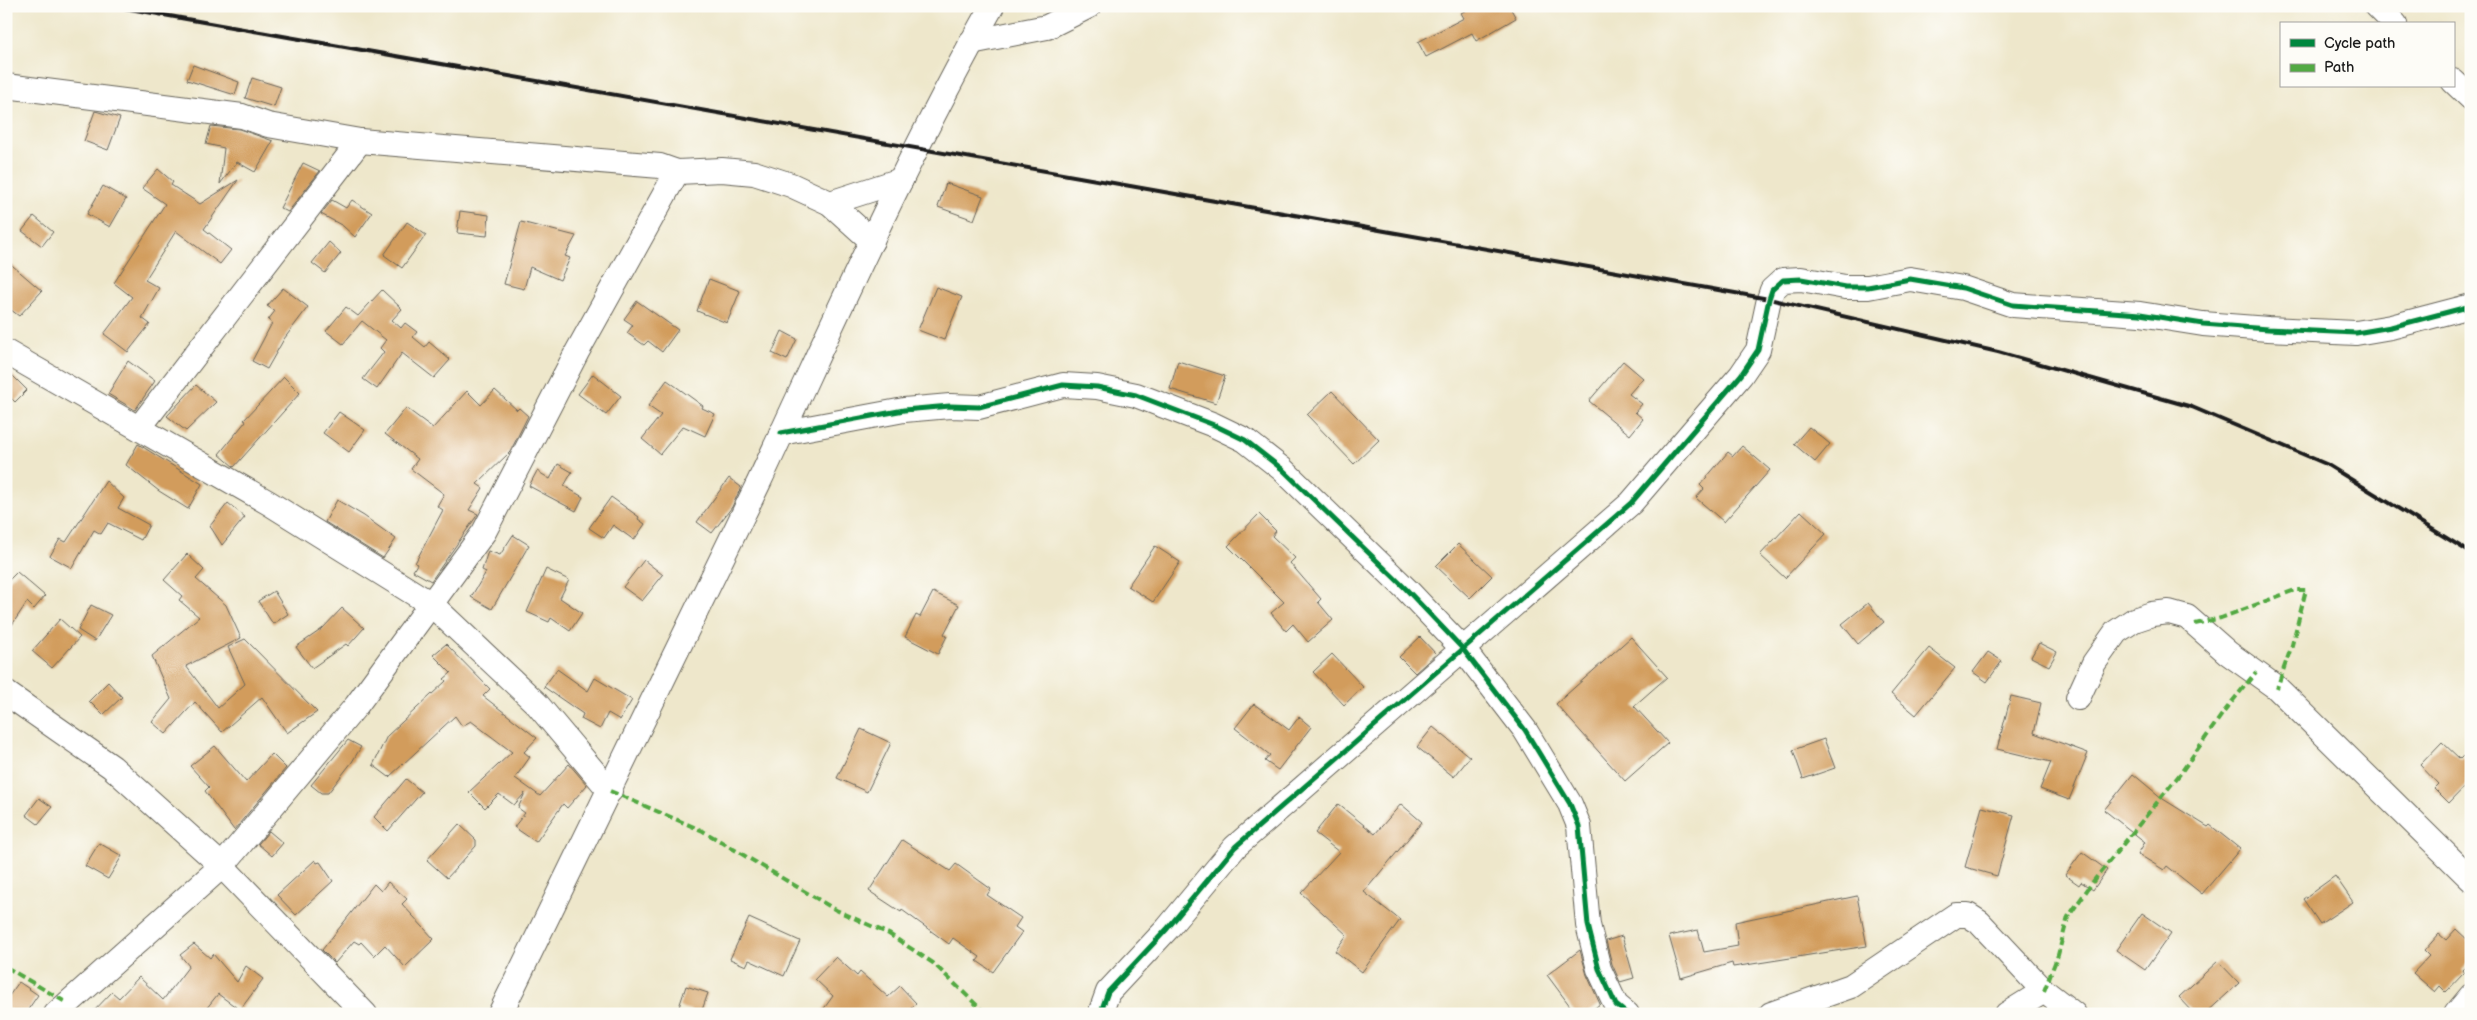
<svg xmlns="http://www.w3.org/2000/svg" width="2477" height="1020" viewBox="0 0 2477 1020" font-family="'Balsamiq Sans',sans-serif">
  <rect width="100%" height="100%" fill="#fdfcf7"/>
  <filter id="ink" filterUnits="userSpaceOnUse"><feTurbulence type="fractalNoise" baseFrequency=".02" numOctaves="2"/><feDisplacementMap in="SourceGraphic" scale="10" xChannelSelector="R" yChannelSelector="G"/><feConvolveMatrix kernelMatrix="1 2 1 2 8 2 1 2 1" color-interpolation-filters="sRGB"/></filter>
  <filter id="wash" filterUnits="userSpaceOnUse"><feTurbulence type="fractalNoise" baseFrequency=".0096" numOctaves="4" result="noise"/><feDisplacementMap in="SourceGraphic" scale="20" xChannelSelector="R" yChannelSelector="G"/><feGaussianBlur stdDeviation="1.12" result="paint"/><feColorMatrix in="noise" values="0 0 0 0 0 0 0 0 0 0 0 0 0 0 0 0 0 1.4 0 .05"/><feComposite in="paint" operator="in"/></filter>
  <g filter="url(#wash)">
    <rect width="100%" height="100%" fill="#eee7cb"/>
    <g id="blocks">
      <!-- building -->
      <g fill="#d29c5c">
        <path d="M1473 6H1509L1516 18 1476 41 1472 33 1426 57 1418 42 1464 18 1461 13Z"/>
        <path d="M193 65 239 82 235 95 187 80Z"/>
        <path d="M252 78 281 87 274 107 245 98Z"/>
        <path d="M95 111 120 118 108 150 84 141Z"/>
        <path d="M211 126 239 129 273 141 255 172 237 162 220 184 224 148 206 144Z"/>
        <path d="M303 163 320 171 288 212 280 208Z"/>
        <path d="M158 169 173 182 171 185 200 204 238 180 204 229 231 250 220 264 176 231 145 280 159 288 142 318 150 324 128 352 104 334 132 297 114 283 165 204 142 188Z"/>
        <path d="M946 183 983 196 974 220 938 207Z"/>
        <path d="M103 186 126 199 110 227 87 214Z"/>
        <path d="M332 200 346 208 352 200 372 213 355 237 343 226 321 214Z"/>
        <path d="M460 211 489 215 487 236 457 233Z"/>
        <path d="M34 216 53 232 42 246 22 231Z"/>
        <path d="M407 222 426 235 402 268 384 255Z"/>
        <path d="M521 222 576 236 565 256 570 258 560 280 530 267 524 289 504 284Z"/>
        <path d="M329 242 341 253 325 273 312 263Z"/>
        <path d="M6 260 42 291 19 316 6 306Z"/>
        <path d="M709 279 740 291 727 323 697 311Z"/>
        <path d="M936 287 962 297 944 340 918 330Z"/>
        <path d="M283 288 308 307 284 339 267 369 252 361 272 323 268 320 275 311 267 306Z"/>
        <path d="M382 290 402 309 392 320 401 328 405 323 417 332 413 337 425 347 429 342 450 360 434 378 402 353 377 389 363 379 384 352 380 348 386 340 362 321 343 344 326 331 346 307 358 316Z"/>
        <path d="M637 301 678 330 662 352 648 341 644 345 627 333 633 325 624 319Z"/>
        <path d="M782 331 797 339 787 360 772 353Z"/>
        <path d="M128 361 155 381 135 410 108 394Z"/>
        <path d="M1178 361 1225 376 1216 403 1170 389Z"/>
        <path d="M1623 361 1643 378 1629 394 1642 404 1635 412 1643 419 1630 435 1589 401Z"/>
        <path d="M6 369 27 390 15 402 6 393Z"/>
        <path d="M593 374 621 396 606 415 578 394Z"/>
        <path d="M284 377 300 393 234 467 219 454 246 421 244 420Z"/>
        <path d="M667 380 703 406 702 408 715 414 705 436 683 426 660 454 642 439 661 415 648 406Z"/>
        <path d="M196 385 216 402 186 431 167 416Z"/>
        <path d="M495 390 517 410 519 408 528 416 510 452 477 484 483 488 469 510 478 514 431 581 413 571 417 564 415 563 443 510 437 506 444 494 411 469 418 459 385 434 406 408 433 428 467 391 481 405Z"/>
        <path d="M1332 391 1379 440 1354 464 1307 415Z"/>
        <path d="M339 412 365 430 349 452 323 433Z"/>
        <path d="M1809 427 1830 444 1815 462 1794 444Z"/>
        <path d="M138 444 202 484 188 509 159 491 126 465Z"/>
        <path d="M1742 446 1770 470 1724 522 1696 498 1704 489 1700 485 1728 452 1733 456Z"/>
        <path d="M558 464 572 472 564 486 583 497 576 511 529 486 537 471 550 479Z"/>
        <path d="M729 478 741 487 732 507 712 533 697 522Z"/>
        <path d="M106 481 124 498 118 508 149 525 141 540 108 523 101 534 94 530 72 568 50 556 60 539 66 542Z"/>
        <path d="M611 497 639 517 638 519 645 524 634 540 613 525 604 538 589 528Z"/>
        <path d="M337 500 364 516 396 539 383 558 325 522Z"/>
        <path d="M228 503 245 517 222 545 210 526Z"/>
        <path d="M1801 511 1826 534 1785 578 1760 555Z"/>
        <path d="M1259 514 1276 531 1272 536 1295 558 1290 563 1321 599 1318 602 1333 620 1308 642 1293 624 1286 631 1271 613 1284 602 1228 546Z"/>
        <path d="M513 535 529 545 492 609 471 597 486 572 482 570 488 551 500 555Z"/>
        <path d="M1458 544 1492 576 1470 598 1436 566Z"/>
        <path d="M1155 546 1180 562 1153 602 1128 586Z"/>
        <path d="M187 554 204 570 196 579 226 605 241 638 186 666 218 708 245 684 228 647 245 639 317 712 287 733 262 697 222 732 195 702 166 734 152 722 171 699 152 656 199 617 179 600 182 596 164 580Z"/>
        <path d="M644 560 663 575 642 601 623 587Z"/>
        <path d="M546 569 569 580 560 598 582 613 570 631 551 618 549 622 527 612Z"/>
        <path d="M17 572 45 596 34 609 27 602 6 634V583Z"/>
        <path d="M274 591 288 614 273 624 258 601Z"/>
        <path d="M933 592 959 605 944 634 947 636 938 654 905 637 916 615 920 617Z"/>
        <path d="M1868 603 1884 622 1858 644 1842 624Z"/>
        <path d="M91 605 111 615 95 641 78 630Z"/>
        <path d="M342 608 364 628 348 646 346 644 312 668 296 647 322 629Z"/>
        <path d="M60 619 80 637 52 668 32 651Z"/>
        <path d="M1420 637 1436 654 1415 673 1399 657Z"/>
        <path d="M1631 637 1667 677 1634 706 1668 743 1625 781 1556 704Z"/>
        <path d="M2039 643 2057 652 2049 666 2031 657Z"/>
        <path d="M446 644 490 689 483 696 537 738 524 752 530 757 515 778 540 796 569 764 587 785 567 808 563 804 536 842 514 827 525 813 518 808 525 793 514 805 499 794 485 808 469 792 512 752 471 721 462 726 455 716 389 777 373 765 387 736 446 681 444 679 451 673 433 655Z"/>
        <path d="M1929 648 1955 668 1916 715 1891 694Z"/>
        <path d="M1988 652 2002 661 1987 682 1973 672Z"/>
        <path d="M1332 654 1363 687 1344 705 1313 672Z"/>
        <path d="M557 669 588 691 595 678 632 700 620 720 608 713 600 729 581 719 583 714 544 687Z"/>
        <path d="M108 682 122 697 103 715 89 701Z"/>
        <path d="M2011 696 2041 703 2034 733 2088 753 2069 800 2040 789 2051 762 1997 749Z"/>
        <path d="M1254 704 1289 730 1299 717 1311 727 1278 770 1265 761 1270 755 1235 728Z"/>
        <path d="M1433 727 1470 757 1454 777 1417 747Z"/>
        <path d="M861 729 891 743 867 792 837 778Z"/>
        <path d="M1824 739 1835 768 1803 779 1793 750Z"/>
        <path d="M348 740 361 747 352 762 328 793H321L311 785Z"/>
        <path d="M2442 742 2460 759 2463 756 2471 764V780L2449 803 2434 788 2438 784 2420 765Z"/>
        <path d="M215 746 246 782 272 754 286 768 234 830 205 791 209 787 190 766Z"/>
        <path d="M2133 774 2163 799 2208 827 2210 825 2240 849 2202 894 2167 866 2164 870 2138 854 2145 842 2104 810Z"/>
        <path d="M406 779 422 792 388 831 374 817Z"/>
        <path d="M39 798 52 807 38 824 26 815Z"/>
        <path d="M1338 804 1375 834 1401 804 1422 822 1364 892 1400 920 1362 972 1335 951 1347 935 1301 893 1339 852 1315 833Z"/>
        <path d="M1982 807 2014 815 1997 876 1965 867Z"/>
        <path d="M459 824 476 840V846L447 878 427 860Z"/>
        <path d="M269 831 283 843 272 856 258 844Z"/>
        <path d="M902 840 950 871 956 864 991 889 987 895 1021 918 1015 927 1022 932 993 972 977 961 980 957 953 938 949 944 902 910 901 912 869 891Z"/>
        <path d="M99 843 122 856 108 879 85 866Z"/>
        <path d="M2082 852 2107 870 2093 890 2081 882 2079 885 2065 875Z"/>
        <path d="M315 860 317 863 320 862 333 881 296 915 277 895Z"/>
        <path d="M2335 876 2353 902 2320 924 2303 899Z"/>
        <path d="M388 882 407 899 402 904 434 939 405 967 385 945 374 956 361 942 359 944 354 941 335 963 322 950 374 884 381 891Z"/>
        <path d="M1857 896 1867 946 1733 967 1732 963 1681 978 1669 936 1698 930 1704 952 1738 946 1735 922Z"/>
        <path d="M2142 913 2171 933 2145 970 2116 950Z"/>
        <path d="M749 918 800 941 784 976 749 960 746 966 730 959Z"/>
        <path d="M2456 929 2471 943V961L2462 970 2464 973 2446 992 2440 986 2435 992 2413 973 2429 956 2424 951 2439 934 2446 940Z"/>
        <path d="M1622 936 1634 978 1620 982 1612 964 1606 941Z"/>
        <path d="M194 944 210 958 213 954 237 982 246 966 263 979 240 1010 218 994 202 1014H91L112 992 119 998 139 977 163 1000 189 966 180 955Z"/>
        <path d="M1580 950 1587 975 1600 1004 1587 1014H1576L1547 975Z"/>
        <path d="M836 957 857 976 860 972 888 997 900 986 916 1003 906 1014H820L833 996 815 979Z"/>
        <path d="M2218 961 2239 983 2205 1014H2195L2179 997Z"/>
        <path d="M19 982 38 995 25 1014H15L6 1007V1000Z"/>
        <path d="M686 986 708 993 701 1013 679 1007Z"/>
      </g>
    </g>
  </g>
  <g filter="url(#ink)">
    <use href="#blocks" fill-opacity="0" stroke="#666359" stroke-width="1"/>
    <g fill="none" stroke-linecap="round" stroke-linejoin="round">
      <!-- minor casing -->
      <g stroke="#666359" stroke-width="26">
        <g id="minor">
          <path d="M2377 6 2395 24"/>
          <path d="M971 42 1047 27 1089 6"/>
          <path d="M2453 81 2471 98"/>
          <path d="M6 86 242 116 268 125 360 141 660 166 677 172 722 170 754 173 791 185 830 203 872 241"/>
          <path d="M830 203 901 180"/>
          <path d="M6 352 269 503 431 604 537 704 610 791"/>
          <path d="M139 428 360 141"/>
          <path d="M781 433 904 410 950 406 979 407 1063 385 1097 387 1136 395 1214 425 1245 440 1282 469 1406 589 1462 648 1525 730 1570 804 1579 826 1588 925 1599 969 1616 1005 1627 1014"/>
          <path d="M6 693 112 767 222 866 365 1014"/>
          <path d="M2078 698 2094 663 2116 632 2134 620 2152 614 2169 612 2187 617 2228 653 2277 688 2471 879"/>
          <path d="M56 1014 222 866 356 706 484 532 577 352 677 172"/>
          <path d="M500 1014C587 837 674 660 759 482 834 322 905 160 992 6"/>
          <path d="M1100 1014 1108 992 1167 929 1235 847 1631 503 1741 375 1758 350 1769 299 1772 290 1783 280 1801 279 1845 287H1868L1910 279 1963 288 2013 305 2140 314 2203 324 2268 329 2356 333 2391 327 2471 306"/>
          <path d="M1771 1014 1851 986 1956 915H1968L1979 922 2044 991"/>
          <path d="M2007 1014 2044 991 2074 1014"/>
          <path d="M2456 1014 2471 996"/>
        </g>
      </g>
      <!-- minor -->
      <use href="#minor" stroke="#fff" stroke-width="24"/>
      <!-- rail -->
      <path stroke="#1c1c1c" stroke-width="4" d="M113 6 1769 299 1998 352 2192 407 2326 464 2471 553"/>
      <!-- quiet -->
      <g stroke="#52a943" stroke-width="4" stroke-dasharray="8 4" stroke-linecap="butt">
        <path d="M2195 624 2221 618 2295 590H2306L2292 645 2277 688"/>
        <path d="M610 791 703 831 836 910 889 934 933 963 986 1014"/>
        <path d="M6 967 67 1003"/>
        <path d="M2044 991 2058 955 2068 917 2095 879 2180 774 2223 713 2256 672"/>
      </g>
      <!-- cycleway casing -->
      <g stroke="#fdfcf7" stroke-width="8">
        <g id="cycleway">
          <path d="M781 433 904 410 950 406 979 407 1063 385 1097 387 1136 395 1214 425 1245 440 1282 469 1406 589 1462 648 1525 730 1570 804 1579 826 1588 925 1599 969 1616 1005 1627 1014"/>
          <path d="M1100 1014 1108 992 1167 929 1235 847 1631 503 1741 375 1758 350 1769 299 1772 290 1783 280 1801 279 1845 287H1868L1910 279 1963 288 2013 305 2140 314 2203 324 2268 329 2356 333 2391 327 2471 306"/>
        </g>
      </g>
      <!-- cycleway -->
      <use href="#cycleway" stroke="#00873e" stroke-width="5"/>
    </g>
  </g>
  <!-- margin -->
  <rect width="2477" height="1020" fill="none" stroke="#fdfcf7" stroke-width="25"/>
  <!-- legend -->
  <rect x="2280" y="22" width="175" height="65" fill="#fdfcf7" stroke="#a3a29f"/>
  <rect x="2290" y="39" width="25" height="8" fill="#00873e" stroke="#a3a29f"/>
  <text x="2324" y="48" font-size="15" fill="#1c1c1c">Cycle path</text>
  <rect x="2290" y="64" width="25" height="8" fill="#52a943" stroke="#a3a29f"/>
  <text x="2324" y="72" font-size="15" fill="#1c1c1c">Path</text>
</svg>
